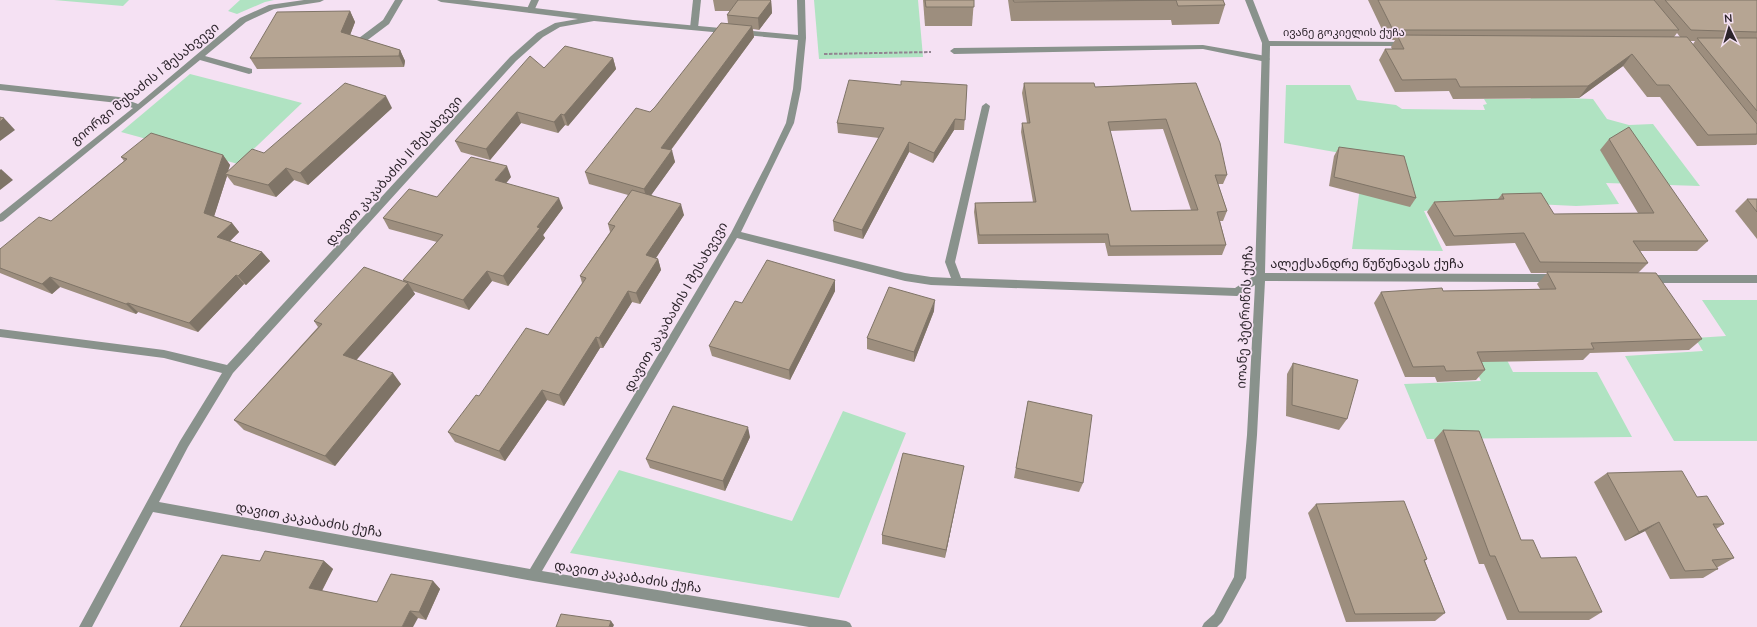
<svg xmlns="http://www.w3.org/2000/svg" width="1757" height="627" viewBox="0 0 1757 627" font-family="'Nunito Sans','Noto Sans Georgian',sans-serif">
  <rect width="100%" height="100%" fill="#f5e1f3"/>
  <!-- green -->
  <g fill="#b0e3c2">
    <path d="M54 0H129L123 6Z"/>
    <path d="M240 0H274L265 2 237 14 228 11Z"/>
    <path d="M814 0H918L923 57 819 59Z"/>
    <path d="M1536 58 1564 98 1593 99 1607 119 1629 125 1653 124 1700 186 1606 183 1619 204 1576 206 1494 202 1424 211 1443 251 1352 249 1363 163V157L1284 143 1286 85H1350L1357 100 1396 105 1402 109 1485 110 1483 105 1487 104 1484 99H1531L1522 84Z"/>
    <path d="M190 74 302 103 238 164 121 132Z"/>
    <path d="M1702 300H1757V441H1674L1625 356 1703 351 1695 338 1726 336Z"/>
    <path d="M1461 340H1497L1513 372H1597L1632 437 1427 439 1404 384 1481 381Z"/>
    <path d="M843 411 906 433 839 598 570 553 619 470 792 521Z"/>
  </g>
  <g fill="none" stroke-linecap="round" stroke-linejoin="round">
    <!-- path -->
    <path stroke="#928491" stroke-width="2" stroke-dasharray="3.5 1.5" stroke-linecap="butt" d="M824 54 931 52"/>
    <!-- lane -->
    <g fill="#89928c" fill-rule="evenodd">
      <path d="M531 0H539L534 11 530 13 526 11Z"/>
      <path d="M693 0H701L698 28 694 30 690 28Z"/>
      <path d="M1203 45 1266 56 1270 59 1266 62 1203 49 954 54 950 51 954 48Z"/>
    </g>
    <!-- street -->
    <g fill="#89928c" fill-rule="evenodd">
      <path d="M304 0H324L320 2 274 9 246 22 205 56 252 69V73L249 74 200 60 3 221 0 222V214L133 108 118 103 0 90V84L119 97 138 104 240 18 269 5Z"/>
      <path d="M395 0H403L389 24 365 42H359V38L383 20Z"/>
      <path d="M437 0H468L633 20 798 35 797 0H805L806 38 801 89 794 123 741 232 905 273 931 277 951 278 945 262 982 106 986 103 990 106 955 262 961 278 1235 288 1255 275 1262 43 1245 0H1253L1269 41 1406 42 1410 44 1406 46H1270L1265 273 1555 274 1558 275 1560 278 1558 281 1555 282 1265 281 1257 435 1246 578 1222 622 1217 627H1202L1204 623 1214 614 1234 577 1247 435 1255 285 1237 296 931 285 905 281 737 238 542 571 846 621 850 623 852 627H809L533 581 153 512 92 627H79L180 441 222 373 164 358 0 337V329L164 350 227 365 510 57 537 33 555 23 578 19 441 2ZM594 21 798 40 793 89 786 123 767 163 731 233 530 569 159 502 188 447 233 373 516 61 543 37 560 27Z"/>
      <path d="M1647 275H1757V283H1647L1644 282 1642 279 1644 276Z"/>
    </g>
  </g>
  <!-- wall -->
  <g fill="#9d8e7e" fill-rule="evenodd">
    <path d="M713 0H771L772 13 759 30 753 29 754 37 671 150 675 162 651 195 684 215 656 258 658 259 661 270 640 304 632 302 603 348H600L564 406 547 400 505 461 455 442 448 432 479 396 548 335 582 283 580 276 610 232 608 224 628 195 589 184 585 172 655 107 728 23 727 15 730 11H715Z"/>
    <path d="M923 0H974L972 26H925Z"/>
    <path d="M1008 0H1223L1225 5 1219 24 1172 25 1171 20 1011 21Z"/>
    <path d="M1368 0H1757V144L1756 145 1697 146 1660 97H1647L1623 66 1579 98 1453 99 1449 91 1395 92 1379 60 1385 49H1392L1391 47 1395 40H1387ZM1677 33 1680 37H1674ZM1690 41H1695L1693 44Z"/>
    <path d="M350 11 355 22 350 35 400 50 405 61 404 67 257 69 250 58Z"/>
    <path d="M613 58 616 69 568 126 565 125 558 133 521 123 490 160 461 152 455 141 544 68Z"/>
    <path d="M1024 83 1095 87 1196 83 1227 175 1223 184H1218L1227 211 1223 221H1220L1226 245 1222 255 1108 256 1105 243 978 244 974 212 975 203 1033 202 1021 132 1022 123H1027L1022 93ZM1163 129 1191 210 1131 211 1110 131Z"/>
    <path d="M901 85H967L964 130H954L933 163 909 152 863 239 834 231 833 221 879 138 838 133 837 123Z"/>
    <path d="M392 108 308 185 294 180 276 197 234 185 227 176 214 216 232 223 239 232 230 241 262 252 270 261 246 285 244 284 198 332 138 312 136 314 60 287 52 294 0 273V249L51 221 124 161 121 157 223 155 230 165 228 171 264 153Z"/>
    <path d="M1609 139 1708 241 1697 251H1640L1648 263 1638 273 1702 339 1689 350 1590 353 1583 360 1482 362 1485 370 1476 380 1437 382 1435 377H1405L1374 303 1381 292 1540 289 1537 284 1547 273H1531L1515 243 1446 246 1427 212 1434 202 1498 199 1502 194 1554 214 1638 213 1600 150Z"/>
    <path d="M1339 147 1416 198 1410 207 1329 186 1334 156Z"/>
    <path d="M511 177 506 183 563 208 543 235 545 238 508 286 492 281 469 310 413 291 415 294 356 360 401 384 335 466 244 430 234 420 318 327 314 321 404 281 403 280 437 242 389 229 383 218 437 197Z"/>
    <path d="M1747 199H1757V239L1735 211Z"/>
    <path d="M835 280V291L790 380 712 356 709 346 742 303Z"/>
    <path d="M934 311 914 362 867 349V338Z"/>
    <path d="M1293 363 1347 419 1339 430 1286 416 1287 374Z"/>
    <path d="M1028 401 1083 483 1079 492 1014 478Z"/>
    <path d="M1443 430 1521 540 1602 612 1589 620H1507L1484 564H1479L1434 440Z"/>
    <path d="M750 437 725 491 650 468 646 459Z"/>
    <path d="M964 466 962 475 945 558 882 544V535Z"/>
    <path d="M1607 473 1697 497 1724 524 1716 529 1734 558 1718 567H1717L1718 569 1703 578 1670 579 1645 531 1625 541 1594 482Z"/>
    <path d="M1316 504 1427 559 1425 561 1445 613 1435 621 1346 622 1308 513Z"/>
    <path d="M260 561H324L333 569 322 591 377 602 433 581 440 589 426 620 418 618 180 627Z"/>
  </g>
  <!-- shaded-wall -->
  <g fill="#7f7467">
    <path d="M769 0H771L772 13 759 30 758 18Z"/>
    <path d="M350 11 355 22 347 43 341 32Z"/>
    <path d="M752 26 754 37 664 159 661 148Z"/>
    <path d="M400 50 405 61 404 67 399 56Z"/>
    <path d="M1632 54 1623 66 1579 98 1588 86Z"/>
    <path d="M613 58 616 69 568 126 564 115Z"/>
    <path d="M386 96 392 108 308 185 300 173Z"/>
    <path d="M517 112 521 123 490 160 486 149Z"/>
    <path d="M561 114 565 125 558 133 554 122Z"/>
    <path d="M4 118 15 130 0 141V122Z"/>
    <path d="M955 119 954 130 933 163 934 153Z"/>
    <path d="M909 142V152L863 239 862 230Z"/>
    <path d="M672 150 675 162 647 201 644 189Z"/>
    <path d="M223 155 230 165 227 174H225L227 176 212 223 204 213Z"/>
    <path d="M507 166 511 177 500 191 495 180Z"/>
    <path d="M286 168 294 180 276 197 268 185Z"/>
    <path d="M1 169 13 180 0 190V170Z"/>
    <path d="M559 198 563 208 543 235 545 238 508 286 503 276 537 227Z"/>
    <path d="M681 204 684 215 650 267 646 255Z"/>
    <path d="M232 223 239 232 225 246 217 237Z"/>
    <path d="M262 252 270 261 246 285 238 276Z"/>
    <path d="M658 259 661 270 640 304 636 293Z"/>
    <path d="M487 271 492 281 469 310 463 300Z"/>
    <path d="M236 275 244 284 198 332 189 323Z"/>
    <path d="M50 277 60 287 52 294 42 284Z"/>
    <path d="M835 280V291L790 380 789 370Z"/>
    <path d="M408 283 415 294 351 366 343 355Z"/>
    <path d="M628 291 632 302 603 348 599 338Z"/>
    <path d="M935 300 934 311 914 362V352Z"/>
    <path d="M128 303 138 312 136 314 126 304Z"/>
    <path d="M596 337 600 348 564 406 559 395Z"/>
    <path d="M393 373 401 384 335 466 325 456Z"/>
    <path d="M542 390 547 400 505 461 499 451Z"/>
    <path d="M748 427 750 437 725 491 723 481Z"/>
    <path d="M964 466 962 475 945 558 946 550Z"/>
    <path d="M1659 522 1645 531 1625 541 1639 532Z"/>
    <path d="M324 561 333 569 319 596 309 588Z"/>
    <path d="M433 581 440 589 426 620 419 612Z"/>
    <path d="M410 611 418 618 413 627H402Z"/>
    <path d="M611 621 614 625 613 627H609Z"/>
  </g>
  <!-- building -->
  <g fill="#b6a593" stroke="#7f7467" fill-rule="evenodd">
    <path d="M738 0H770L771 1 758 18 727 15Z"/>
    <path d="M925 0H974V7H926Z"/>
    <path d="M1013 0H1223L1225 5 1178 6 1176 0 1014 2Z"/>
    <path d="M1378 0H1654L1679 30H1393Z"/>
    <path d="M1665 0H1757V32L1691 30Z"/>
    <path d="M350 11 341 32 400 50 399 56 250 58 277 12Z"/>
    <path d="M721 23 752 26 661 148 672 150 644 189 585 172 636 108 650 112 655 107Z"/>
    <path d="M1397 35 1687 37 1757 124V134L1708 135 1669 85H1657L1632 54 1588 86 1460 87 1456 79 1402 80 1385 49H1404Z"/>
    <path d="M1697 38H1757V111Z"/>
    <path d="M565 46 613 58 564 115 561 114 554 122 517 112 486 149 455 141 530 56 544 68Z"/>
    <path d="M849 80 901 85V81L967 85 965 120 955 119 934 153 909 142 862 230 833 221 884 128 837 123Z"/>
    <path d="M345 83 386 96 300 173 286 168 268 185 225 174 252 149 264 153Z"/>
    <path d="M1024 83H1094L1095 87 1196 83 1220 143 1227 175H1215L1227 211 1217 212 1226 245 1110 246 1108 234 979 235 975 203 1036 202 1022 123H1030ZM1166 119 1198 210 1131 211 1108 122Z"/>
    <path d="M0 117 4 118 0 122Z"/>
    <path d="M1629 127 1708 241H1633L1648 263 1540 262 1524 233 1454 236 1434 202 1504 199 1502 194 1541 193 1554 214 1654 213 1609 139Z"/>
    <path d="M151 133 223 155 204 213 232 223 217 237 262 252 238 276 236 275 189 323 128 303 126 304 50 277 42 284 0 268V249L39 217 51 221 127 159 121 157Z"/>
    <path d="M1339 147 1404 156 1416 198 1334 177Z"/>
    <path d="M471 157 507 166 495 180 559 198 537 227 540 228 503 276 487 271 463 300 403 280 443 235 383 218 409 189 437 197Z"/>
    <path d="M632 190 681 204 646 255 658 259 636 293 628 291 599 338 596 337 559 395 542 390 499 451 448 432 476 395 479 396 526 328 548 335 586 278 580 276 615 226 608 224Z"/>
    <path d="M1747 199H1757V212Z"/>
    <path d="M767 260 835 280 789 370 709 346 735 301 742 303Z"/>
    <path d="M364 267 408 283 343 355 393 373 325 456 234 420 322 324 314 321Z"/>
    <path d="M1547 272 1656 273 1702 339 1591 343 1594 349 1477 352 1485 370 1446 371 1444 366 1413 367 1381 292 1442 288 1443 291 1556 289Z"/>
    <path d="M889 287 935 300 914 352 867 338Z"/>
    <path d="M1293 363 1358 380 1347 419 1292 405Z"/>
    <path d="M1028 401 1092 415 1083 483 1016 468Z"/>
    <path d="M673 406 748 427 723 481 646 459Z"/>
    <path d="M1443 430 1479 431 1521 540H1533L1541 558 1576 557 1602 612H1519L1495 556H1490Z"/>
    <path d="M903 453 964 466 946 550 882 535Z"/>
    <path d="M1682 471 1697 497 1707 496 1724 524H1713L1734 558 1712 560 1718 569 1685 571 1659 522 1639 532 1607 473Z"/>
    <path d="M1404 501 1427 559 1424 560 1445 613 1355 614 1316 504Z"/>
    <path d="M265 551 324 561 309 588 377 602 391 574 433 581 419 612 410 611 402 627H180L222 555 260 561Z"/>
    <path d="M561 614 611 621 609 627H556Z"/>
  </g>
  <g text-anchor="middle" dominant-baseline="central" stroke-width="3.5" stroke-linejoin="round" paint-order="stroke">
    <!-- far-street labels -->
    <g font-size="11" fill="#2c242b" stroke="#f5e1f3">
      <text x="1344" y="32">ივანე გოკიელის ქუჩა</text>
    </g>
    <!-- street labels -->
    <g font-size="13" fill="#2c242b" stroke="#f5e1f3">
      <text transform="translate(145 84) rotate(-39)">გიორგი მუხაძის I შესახვევი</text>
      <text transform="translate(394 171) rotate(-48)">დავით კაკაბაძის II შესახვევი</text>
      <text x="1367" y="264">ალექსანდრე წუწუნავას ქუჩა</text>
      <text transform="translate(676 307) rotate(-60)">დავით კაკაბაძის I შესახვევი</text>
      <text transform="translate(1245 317) rotate(-87)">იოანე პეტრიწის ქუჩა</text>
      <text transform="translate(309 520) rotate(10)">დავით კაკაბაძის ქუჩა</text>
      <text transform="translate(628 577) rotate(9)">დავით კაკაბაძის ქუჩა</text>
    </g>
  </g>
  <!-- north arrow -->
  <g transform="translate(1729 28) rotate(355)" stroke="#f5e1f3" stroke-width="3" paint-order="stroke">
  <path d="M0-3L7 15L0 10L-7 15Z" fill="#2c242b"/>
  <text y="-6" font-size="11" font-weight="bold" text-anchor="middle" fill="#2c242b">N</text>
  </g>
</svg>
